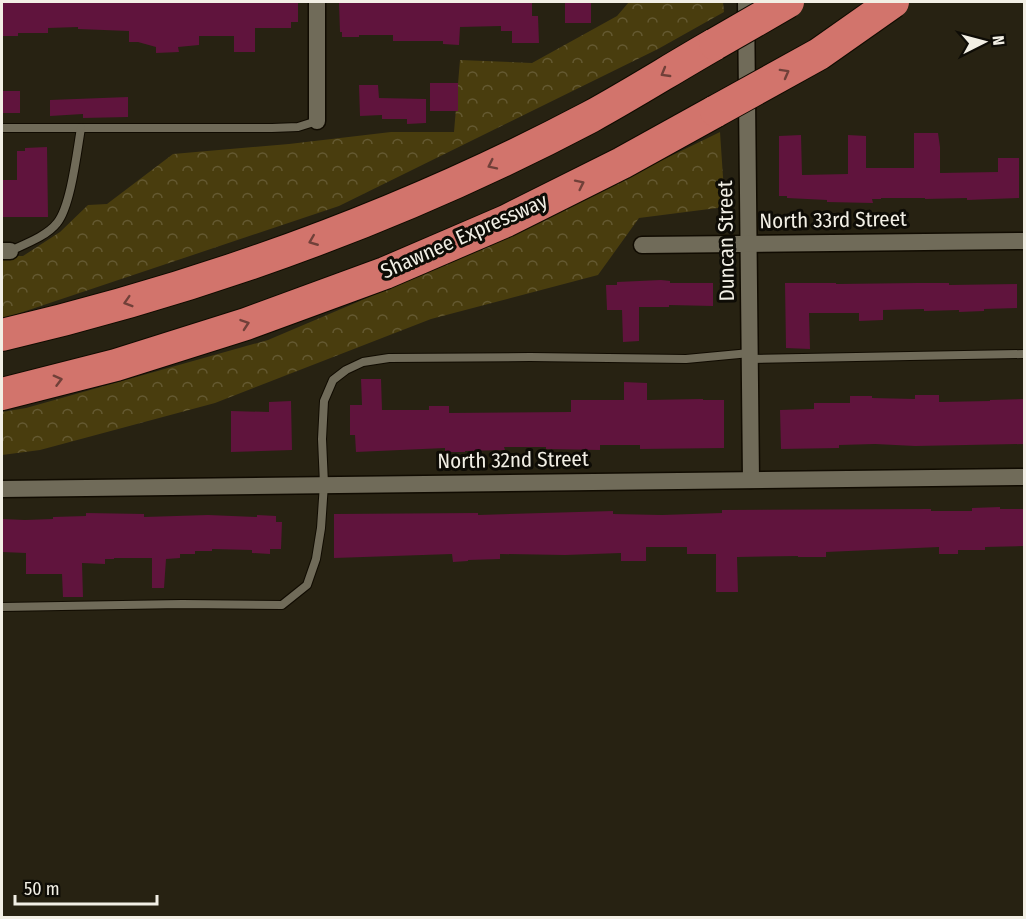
<svg xmlns="http://www.w3.org/2000/svg" width="1026" height="919" viewBox="0 0 1026 919" font-family="'Fira Sans Condensed',sans-serif">
  <defs>
    <pattern id="forest-crowns" width="20" height="18" patternUnits="userSpaceOnUse" patternTransform="scale(1.5)"><rect width="20" height="18" fill="#493d0e"/><path d="M2 6a3 3 0 1 1 6 0M12 15a3 3 0 1 1 6 0" fill="none" stroke="#645931"/></pattern>
  </defs>
  <rect width="100%" height="100%" fill="#272212"/>
  <!-- forest -->
  <g fill="url(#forest-crowns)">
    <path d="M629 2H723L724 12 658 49 339 206 2 319V256H23L60 232 88 205 107 204 173 154 289 144 391 132H454L460 60 532 63 617 16Z"/>
    <path d="M720 132 725 207 639 218 598 275 431 319 215 403 40 450 2 455V412L26 408 268 340 461 258Z"/>
  </g>
  <!-- building -->
  <g fill="#60143d">
    <path d="M2 2H298V22H291V28H255V52H234V36H199V45L178 47 179 52 156 53V47L138 42H129V31L78 29V27L48 28V33H18V36H2Z"/>
    <path d="M339 2H532V16H538L539 43H512V31H501V26L460 27 459 45 443 44V41H393V35H359V37H342V32H340Z"/>
    <rect x="565" y="2" width="26" height="21"/>
    <rect x="430" y="83" width="28" height="28"/>
    <path d="M359 85H378L379 98 426 99V123L407 124V119H382V115L360 116Z"/>
    <rect x="2" y="91" width="18" height="22"/>
    <path d="M128 97V117L83 118V114L50 116V100Z"/>
    <path d="M914 133H938L940 147V173L998 172V158H1019V198L967 200V198L925 199V198H881V199H872L873 203 827 202V200L787 198V196H779V136L801 135 802 175 848 174V135L866 136V168H914Z"/>
    <path d="M47 147 48 217H2V180H17V151H25V148Z"/>
    <path d="M661 280 670 281V283H713V306L669 305V307H639V341L623 342 622 310H607L606 285H617V282Z"/>
    <path d="M785 283H836V284L916 283H949V285L1017 284V308L984 309V311L959 312V310L924 311V309L883 310V320L859 321V313H809L810 349 786 348Z"/>
    <path d="M361 379H381L382 410H429V406H449V413L571 412V400H624V382L647 383V400L703 399V400H724V448L640 449V445H600V450L546 449V447H504L505 450 465 451V452H445V448L356 452 355 435H350V405H362Z"/>
    <path d="M915 395H939V402L990 401V400L1024 399V444L915 446 875 444 839 445V448L781 449 780 410 814 409V403H850V396H872V398L915 399Z"/>
    <path d="M291 401 292 450 231 452V411L269 412V402Z"/>
    <path d="M1000 507V509H1024V546L985 547V550H958V554H939V547L826 552V557H798V556L737 557 738 592H716V554H687V547H646V561H621V553L565 555 500 554V559L468 560V561L453 562 452 554 334 558V514L478 513V515L613 511V514L662 515 722 513V510L931 509V511H972V508Z"/>
    <path d="M86 513 144 514V517L208 515 257 517V515L276 516V522H282L281 549H270V554L252 553V550L212 549V551H195V554H180V558L166 559 164 588H152V558H114V559H105V564L82 563 83 597H63L62 574H26V553L2 552V519L25 520 53 519V517L86 516Z"/>
  </g>
  <g fill="none" stroke-linecap="round" stroke-linejoin="round">
    <!-- service casing -->
    <g stroke="#100b01" stroke-width="10">
      <g id="service">
        <path d="M2 128H272L298 127 317 121"/>
        <path d="M10 251C25 244 47 236 57 223 71 206 77 151 81 128"/>
        <path d="M750 359 1024 354"/>
        <path d="M2 607 182 604 282 605 307 585 316 559 321 528 324 484 322 439 324 401 333 380 346 370 363 362 389 358 530 357 686 359 750 353"/>
      </g>
    </g>
    <!-- minor casing -->
    <g stroke="#100b01" stroke-width="19">
      <g id="minor">
        <path d="M317 2V121"/>
        <path d="M746 2 751 480"/>
        <path d="M642 245 1024 241"/>
        <path d="M2 251H10"/>
        <path d="M2 489 1024 477"/>
      </g>
    </g>
    <!-- motorway casing -->
    <g stroke="#100b01" stroke-width="34">
      <g id="motorway">
        <path d="M2 335C206 287 404 215 590 117 632 94 673 68 715 44"/>
        <path d="M2 394 116 365 246 324 385 273 506 221 622 163 716 111"/>
      </g>
    </g>
    <!-- service -->
    <use href="#service" stroke="#706b59" stroke-width="8"/>
    <!-- minor -->
    <use href="#minor" stroke="#706b59" stroke-width="16"/>
    <!-- motorway -->
    <use href="#motorway" stroke="#d2746c" stroke-width="32"/>
    <!-- motorway-bridge casing -->
    <g stroke="#100b01" stroke-width="34" stroke-linecap="butt">
      <g id="motorway-bridge">
        <path d="M715 44 788 2"/>
        <path d="M716 111 819 54 893 2"/>
      </g>
    </g>
    <!-- motorway-bridge -->
    <use href="#motorway-bridge" stroke="#d2746c" stroke-width="32"/>
  </g>
  <!-- one-way arrows -->
  <defs><path id="oneway-chevron" d="M-2-3.5L2.5 0L-2 3.5" fill="none" stroke-width="1.6" stroke-linecap="round" stroke-linejoin="round" transform="scale(1.5)"/></defs>
  <g stroke="#704039">
    <use href="#oneway-chevron" transform="translate(665 73) rotate(150)"/>
    <use href="#oneway-chevron" transform="translate(785 73) rotate(-29)"/>
    <use href="#oneway-chevron" transform="translate(492 165) rotate(154)"/>
    <use href="#oneway-chevron" transform="translate(580 184) rotate(-26)"/>
    <use href="#oneway-chevron" transform="translate(313 241) rotate(158)"/>
    <use href="#oneway-chevron" transform="translate(128 302) rotate(163)"/>
    <use href="#oneway-chevron" transform="translate(245 324) rotate(-19)"/>
    <use href="#oneway-chevron" transform="translate(58 380) rotate(-15)"/>
  </g>
  <g text-anchor="middle" dominant-baseline="central" stroke-width="6" stroke-linejoin="round" paint-order="stroke">
    <!-- street labels -->
    <g font-size="21" fill="#f2efe5" stroke="#0e0c06">
      <text transform="translate(833 220) rotate(-1)">North 33rd Street</text>
      <text transform="translate(464 236) rotate(-24)">Shawnee Expressway</text>
      <text transform="translate(726 241) rotate(-91)">Duncan Street</text>
      <text transform="translate(513 460) rotate(-1)">North 32nd Street</text>
    </g>
  </g>
  <!-- border -->
  <rect width="1026" height="919" fill="none" stroke="#f2efe5" stroke-width="6"/>
  <!-- north arrow -->
  <g transform="translate(984 42) rotate(84)" stroke="#0e0c06" stroke-width="4.5" paint-order="stroke">
  <path d="M0-4.5L10 22L0 15L-10 22Z" fill="#f2efe5"/>
  <text y="-9" font-size="16" font-weight="bold" text-anchor="middle" fill="#f2efe5">N</text>
  </g>
  <!-- scale -->
  <path d="M15 895v9h142v-9" fill="none" stroke="#f2efe5" stroke-width="3"/>
  <text x="24" y="895" font-size="18" fill="#f2efe5" stroke="#0e0c06" stroke-width="4.5" paint-order="stroke">50 m</text>
</svg>
